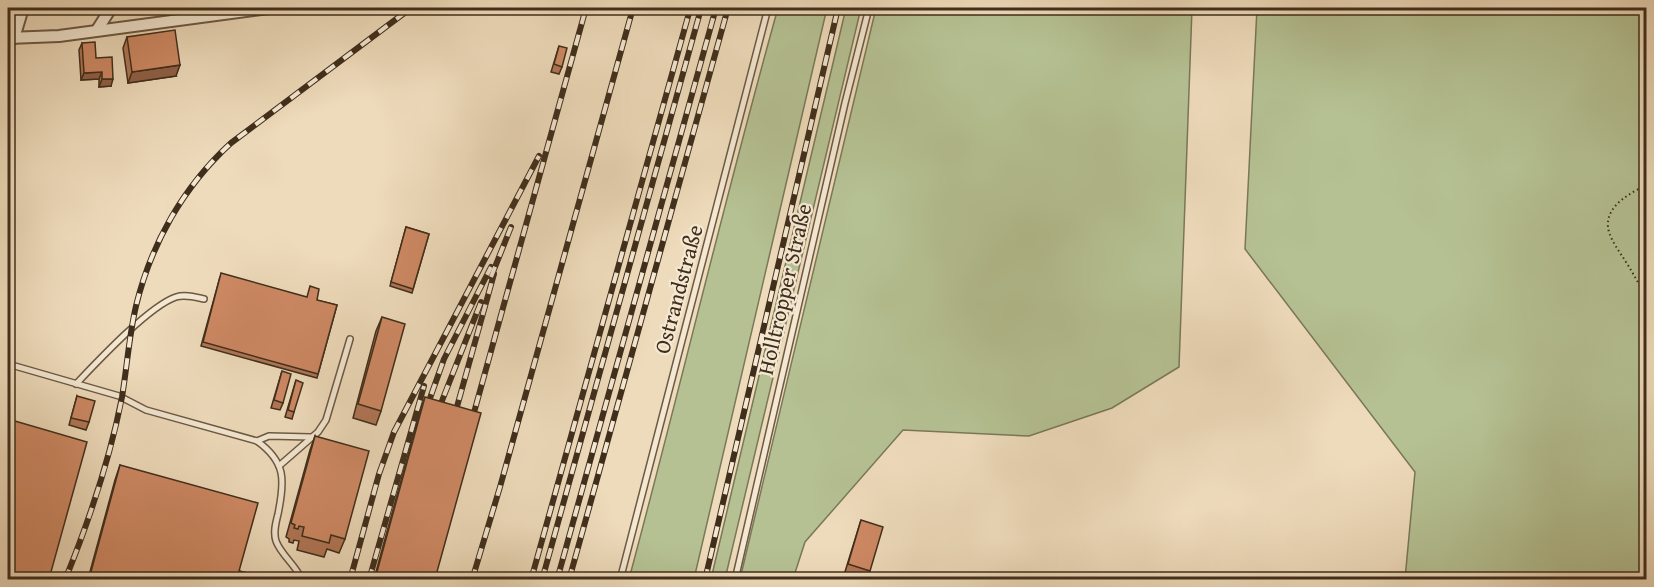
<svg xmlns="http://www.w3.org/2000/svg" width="1654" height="587" viewBox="0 0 1654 587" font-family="'Gentium Book Plus',serif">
  <rect width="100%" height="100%" fill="#eedbbb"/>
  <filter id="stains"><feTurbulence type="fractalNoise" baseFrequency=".00333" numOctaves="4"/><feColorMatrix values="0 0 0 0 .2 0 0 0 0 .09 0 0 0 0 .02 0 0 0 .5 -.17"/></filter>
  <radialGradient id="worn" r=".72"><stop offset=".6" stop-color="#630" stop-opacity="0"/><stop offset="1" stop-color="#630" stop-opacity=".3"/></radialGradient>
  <!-- green -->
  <g fill="#b5c193" stroke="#7a7858" stroke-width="1.5">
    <path d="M778 8H827L694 579H629C680 389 725 197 778 8Z"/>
    <path d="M846 8H861L725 579H711Z"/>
    <path d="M876 8H1192L1179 367 1112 408 1029 436 903 430 805 542 793 579H740Z"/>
    <path d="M1257 8H1646V579H1405L1415 472 1245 249Z"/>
  </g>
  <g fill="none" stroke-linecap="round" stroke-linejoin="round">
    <!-- lane casing -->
    <g stroke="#6c5944" stroke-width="8">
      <g id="lane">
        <path d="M8 364 119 396 146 410 257 441C286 462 285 480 278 514 276 522 273 532 276 541 281 555 296 565 302 580"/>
        <path d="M76 384C97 362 149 306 176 297 185 294 195 297 204 299"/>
        <path d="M257 441 269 436 311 437"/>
        <path d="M279 466 318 432 326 420 350 339"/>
        <path d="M620 580 768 8"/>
        <path d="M735 580 845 103 869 8"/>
      </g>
    </g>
    <!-- street casing -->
    <g stroke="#6c5944" stroke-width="14">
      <g id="street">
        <path d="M97 30 111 8"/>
        <path d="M8 38 59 36 269 8"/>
        <path d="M14 38 23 8"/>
      </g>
    </g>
    <!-- path -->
    <g stroke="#402e1c" stroke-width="2" stroke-dasharray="1.5 3" stroke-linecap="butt">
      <path d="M739 9 740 8"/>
      <path d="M1646 185C1631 193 1606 205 1608 227 1609 237 1617 248 1622 256 1631 269 1638 283 1646 296"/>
    </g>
    <!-- lane -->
    <use href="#lane" stroke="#f4e8d3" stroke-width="5"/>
    <!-- street -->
    <use href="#street" stroke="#f4e8d3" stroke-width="10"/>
    <!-- rail casing -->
    <g stroke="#402e1c" stroke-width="6">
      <g id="rail">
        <path d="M491 277 511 227"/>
        <path d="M424 415 444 359 491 267"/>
        <path d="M436 416 481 302"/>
        <path d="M453 421 494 274"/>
        <path d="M470 427 586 8"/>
        <path d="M65 580C89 521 110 459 122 397 127 367 129 336 136 306 151 244 183 187 231 143L411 8"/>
        <path d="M350 580 379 474 394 432 539 156"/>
        <path d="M369 580 424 386"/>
        <path d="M472 580 500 487 633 8"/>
        <path d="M531 580 689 13"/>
        <path d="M542 580 699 16"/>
        <path d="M557 580 716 8"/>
        <path d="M569 580 728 8"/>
        <path d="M705 580 838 8"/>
      </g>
    </g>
    <!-- rail -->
    <use href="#rail" stroke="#f4e8d3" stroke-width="4" stroke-dasharray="11" stroke-linecap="butt"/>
  </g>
  <!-- wall -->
  <g fill="#b17656" stroke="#402e1c" stroke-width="1.5">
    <path d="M127 37 176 76 128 83 123 48Z"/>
    <path d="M82 43 96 58 111 86 99 87V79L81 80 79 50Z"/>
    <path d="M559 46 562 67 559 74 551 72Z"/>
    <path d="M406 227 429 234 412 293 390 286Z"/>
    <path d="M220 277 337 305 317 378 201 346Z"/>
    <path d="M382 317 381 411 376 425 353 418 376 331Z"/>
    <path d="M282 371 283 403 280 410 271 408Z"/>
    <path d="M296 380 294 412 292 419 285 417Z"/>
    <path d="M77 396 89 422 86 430 69 425Z"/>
    <path d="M425 397 435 579H374L420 411Z"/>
    <path d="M315 436 345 539 339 553 327 549 324 557 297 550 299 541 294 540 293 543 289 542V539L286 537 310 450Z"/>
    <path d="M120 465 239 571 272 579H88L115 480Z"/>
    <path d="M861 520 870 571 866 579H847L849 576 844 575Z"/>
  </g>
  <!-- shaded-wall -->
  <g fill="#906046" stroke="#402e1c" stroke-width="1.5">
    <path d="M180 65 176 76 128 83 132 72Z"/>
    <path d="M102 72 99 79 81 80 84 73Z"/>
    <path d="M102 79H113L111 86 99 87Z"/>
  </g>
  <!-- building -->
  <g fill="#ce8964" stroke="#402e1c" stroke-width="1.5">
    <path d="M175 30 180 65 132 72 127 37Z"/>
    <path d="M95 42 96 58 112 57 113 79H102V72L84 73 82 43Z"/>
    <path d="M559 46 567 48 562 67 554 64Z"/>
    <path d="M406 227 429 234 413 289 391 282Z"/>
    <path d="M221 273 307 297 310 286 319 289 317 300 337 305 318 374 203 342Z"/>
    <path d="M382 317 405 324 381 411 358 404Z"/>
    <path d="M282 371 291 374 283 403 274 400Z"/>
    <path d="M296 380 303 383 294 412 288 410Z"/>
    <path d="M77 396 95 401 89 422 71 418Z"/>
    <path d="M425 397 481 413 435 579H375Z"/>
    <path d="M8 419 87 442 49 579H8Z"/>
    <path d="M315 436 369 451 345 539 331 535 329 543 302 536 304 527 299 526 298 529 294 528 295 525 291 523Z"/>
    <path d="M120 465 258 503 239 571 272 579H89Z"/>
    <path d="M861 520 883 527 870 571 848 564Z"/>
    <path d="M900 573 912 576 911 579H899Z"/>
    <path d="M849 574 862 578 861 579H848Z"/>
  </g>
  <g text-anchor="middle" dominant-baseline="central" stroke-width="4.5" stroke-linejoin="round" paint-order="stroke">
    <!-- street labels -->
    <g font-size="22" fill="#402e1c" stroke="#f4e8d3">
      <text transform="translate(678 289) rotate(-75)">Ostrandstraße</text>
      <text transform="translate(784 289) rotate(-77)">Holltropper Straße</text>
    </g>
  </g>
  <!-- margin -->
  <rect width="1654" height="587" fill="none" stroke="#eedbbb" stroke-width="30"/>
  <rect x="9" y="9" width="1636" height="569" fill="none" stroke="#402e1c" stroke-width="3"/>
  <rect x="15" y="15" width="1624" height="557" fill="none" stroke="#402e1c" stroke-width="1.5"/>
  <rect width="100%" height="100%" filter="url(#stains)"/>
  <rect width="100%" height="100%" fill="url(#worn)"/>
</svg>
